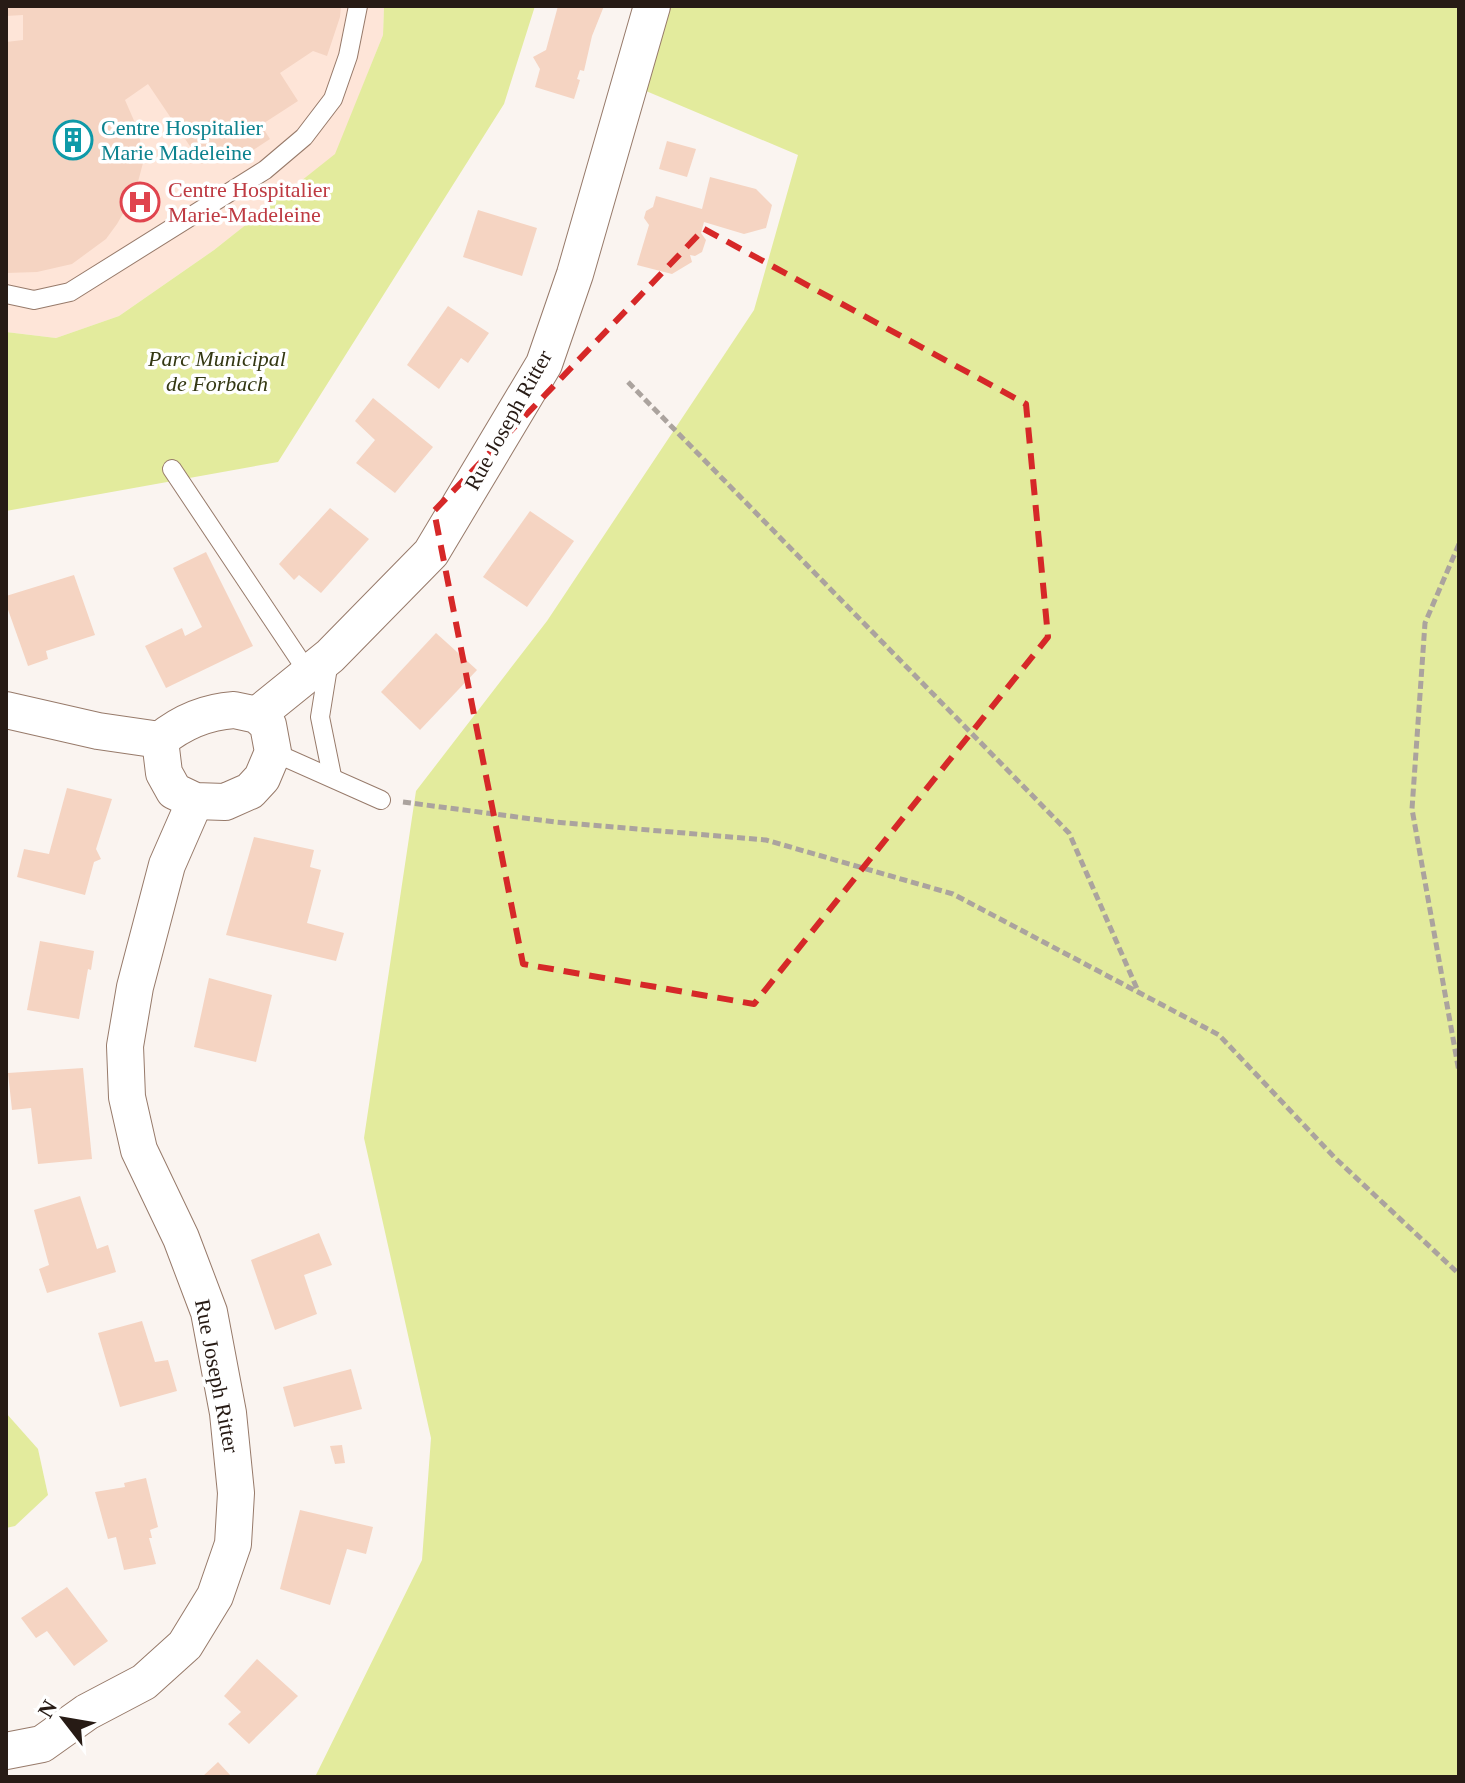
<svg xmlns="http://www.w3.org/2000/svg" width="1465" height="1783" viewBox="0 0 1465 1783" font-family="Georgia,serif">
  <rect width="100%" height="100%" fill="#faf4f0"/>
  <!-- built -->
  <path fill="#fee5d8" d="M6 6H384L383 35 336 154 214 250 119 316 56 338 6 332Z"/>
  <!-- green -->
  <g fill="#e3eb9d">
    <path d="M384 6H535L504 104 278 462 6 511V332L56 338 119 316 214 250 335 154 383 35Z"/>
    <path d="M669 6H1459V1777H315L422 1560 431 1438 364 1138 416 791 547 621 754 310 798 155 646 91Z"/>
    <path d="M6 1413 38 1449 48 1495 15 1526 6 1528Z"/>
  </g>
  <!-- building -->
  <g fill="#f5d4c2">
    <path d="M6 6H341L340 17 327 56 313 51 280 73 298 101 261 125 270 139 241 158 232 144 202 164 148 84 125 100 139 132 143 163 135 193 117 224 106 239 72 264 37 272 6 273V42L23 40V15L6 16Z"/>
    <path d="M558 6H604L592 36 584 71 580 70 577 79 580 80 574 99 535 87 540 69 533 57 546 50Z"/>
    <path d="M667 141 696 149 687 177 659 169Z"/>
    <path d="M710 177 756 189 772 205 766 228 744 234 704 222 701 233 706 240 702 252 695 256 690 255 692 262 672 274 637 265 649 225 644 218 646 211 653 207 656 196 702 209Z"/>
    <path d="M478 210 537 228 522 276 463 257Z"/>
    <path d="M448 306 489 333 468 363 461 358 439 389 407 365Z"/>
    <path d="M373 398 433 447 395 493 356 463 375 440 355 421Z"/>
    <path d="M330 508 369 539 321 593 299 575 294 580 279 564Z"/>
    <path d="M530 511 574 541 527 607 483 577Z"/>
    <path d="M206 552 253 646 166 688 145 646 182 628 185 636 202 627 173 568Z"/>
    <path d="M74 575 95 635 46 651 48 659 28 666 6 604V596Z"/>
    <path d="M436 633 477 670 420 730 381 692Z"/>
    <path d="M67 788 112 799 96 849 101 859 94 862 85 895 17 877 24 849 49 854Z"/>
    <path d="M254 837 314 850 310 867 321 870 307 923 344 933 336 961 226 935Z"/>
    <path d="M40 941 94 951 91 970 88 969 79 1019 27 1010Z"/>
    <path d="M209 978 272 995 256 1062 194 1047Z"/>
    <path d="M83 1068 92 1159 38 1164 31 1108 12 1110 8 1073Z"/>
    <path d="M80 1196 97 1249 108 1245 116 1272 47 1293 39 1269 49 1265 34 1210Z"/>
    <path d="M319 1233 332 1265 304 1275 317 1314 275 1330 251 1260Z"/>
    <path d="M142 1321 155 1362 168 1360 177 1391 120 1407 98 1333Z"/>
    <path d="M351 1369 362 1409 294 1427 283 1387Z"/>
    <path d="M342 1445 345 1463 335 1464 330 1446Z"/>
    <path d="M146 1478 158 1527 150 1530 152 1538H149L156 1564 124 1570 116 1537 108 1539 95 1492 125 1487 124 1483Z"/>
    <path d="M300 1510 373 1527 366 1554 347 1549 330 1605 280 1589Z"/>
    <path d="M67 1587 108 1641 74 1666 47 1631 36 1638 21 1618Z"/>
    <path d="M257 1659 298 1696 249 1744 228 1724 241 1712 224 1696Z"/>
    <path d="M218 1762 232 1777H202Z"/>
  </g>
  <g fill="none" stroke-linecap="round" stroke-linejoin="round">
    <!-- lane casing -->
    <g stroke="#977a6a" stroke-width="20">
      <g id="lane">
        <path d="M6 294 34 300 70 292 265 170 304 137 333 99 348 56 358 6"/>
        <path d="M172 469 309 674"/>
        <path d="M329 661 320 717 332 776"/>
        <path d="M273 752 381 800"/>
      </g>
    </g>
    <!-- street casing -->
    <g stroke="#977a6a" stroke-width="38">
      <g id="street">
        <path d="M6 710 98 731 160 740"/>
        <path d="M234 710 257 715 268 725 273 752 262 778 250 791 225 802 195 801 174 791 164 773 160 740C182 722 205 712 234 710Z"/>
        <path d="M257 715 330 656 431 553 544 364 575 274 652 6"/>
        <path d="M6 1751 42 1744 87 1712 144 1682 185 1645 215 1596 233 1544 236 1493 228 1413 209 1312 181 1238 139 1150 127 1097 125 1046 135 987 167 865 195 801"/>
      </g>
    </g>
    <!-- path -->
    <g stroke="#aba39e" stroke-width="5" stroke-dasharray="8 4" stroke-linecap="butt">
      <path d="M628 382 1069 833 1138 991"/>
      <path d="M1459 544 1425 623 1412 809 1459 1072"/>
      <path d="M403 802 555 822 766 840 953 894 1219 1035 1335 1158 1459 1274"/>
    </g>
    <!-- lane -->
    <use href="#lane" stroke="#fff" stroke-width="18"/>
    <!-- street -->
    <use href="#street" stroke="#fff" stroke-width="36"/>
  </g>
  <!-- marked area -->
  <path fill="none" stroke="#d62828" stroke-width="6" stroke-dasharray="16 10" stroke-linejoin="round" d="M704 229 1026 404 1048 637 754 1004 523 964 434 511Z"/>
  <!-- icons -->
  <defs>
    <g id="building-ring" transform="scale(2)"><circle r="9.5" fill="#fff" stroke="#0f9aa8" stroke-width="1.5"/><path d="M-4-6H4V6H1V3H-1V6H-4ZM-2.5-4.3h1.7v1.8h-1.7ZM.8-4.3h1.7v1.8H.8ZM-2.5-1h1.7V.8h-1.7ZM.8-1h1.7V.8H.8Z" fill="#0f9aa8"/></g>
    <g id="hospital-ring" transform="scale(2)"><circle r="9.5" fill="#fff" stroke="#e0444e" stroke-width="1.5"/><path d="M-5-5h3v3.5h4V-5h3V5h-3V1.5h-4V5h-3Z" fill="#e0444e"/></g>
  </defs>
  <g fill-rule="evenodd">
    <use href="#building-ring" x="73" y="140"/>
    <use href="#hospital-ring" x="140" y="202"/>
  </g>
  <g text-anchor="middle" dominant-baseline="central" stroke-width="7" stroke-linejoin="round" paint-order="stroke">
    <!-- culture labels -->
    <g font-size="22" fill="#0d838f" stroke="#fff" text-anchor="start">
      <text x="101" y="127">Centre Hospitalier<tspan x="101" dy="25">Marie Madeleine</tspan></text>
    </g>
    <!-- health labels -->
    <g font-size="22" fill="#be3a42" stroke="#fff" text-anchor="start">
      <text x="168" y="189">Centre Hospitalier<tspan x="168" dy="25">Marie-Madeleine</tspan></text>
    </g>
    <!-- park labels -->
    <g font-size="22" font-style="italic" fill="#343813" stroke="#fff">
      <text x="217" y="358">Parc Municipal<tspan x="217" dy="25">de Forbach</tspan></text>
    </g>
    <!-- street labels -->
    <g font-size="22" fill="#271b15" stroke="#fff">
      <text transform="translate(508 420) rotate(-61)">Rue Joseph Ritter</text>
      <text transform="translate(217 1376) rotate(79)">Rue Joseph Ritter</text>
    </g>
  </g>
  <!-- border -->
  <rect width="1465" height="1783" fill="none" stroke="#271b15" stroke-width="16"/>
  <!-- north arrow -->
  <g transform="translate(64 1719) rotate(301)" stroke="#ffffff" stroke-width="6" paint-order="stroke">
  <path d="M0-6L14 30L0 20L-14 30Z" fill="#271b15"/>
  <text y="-12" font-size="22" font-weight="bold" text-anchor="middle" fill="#271b15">N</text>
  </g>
</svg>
